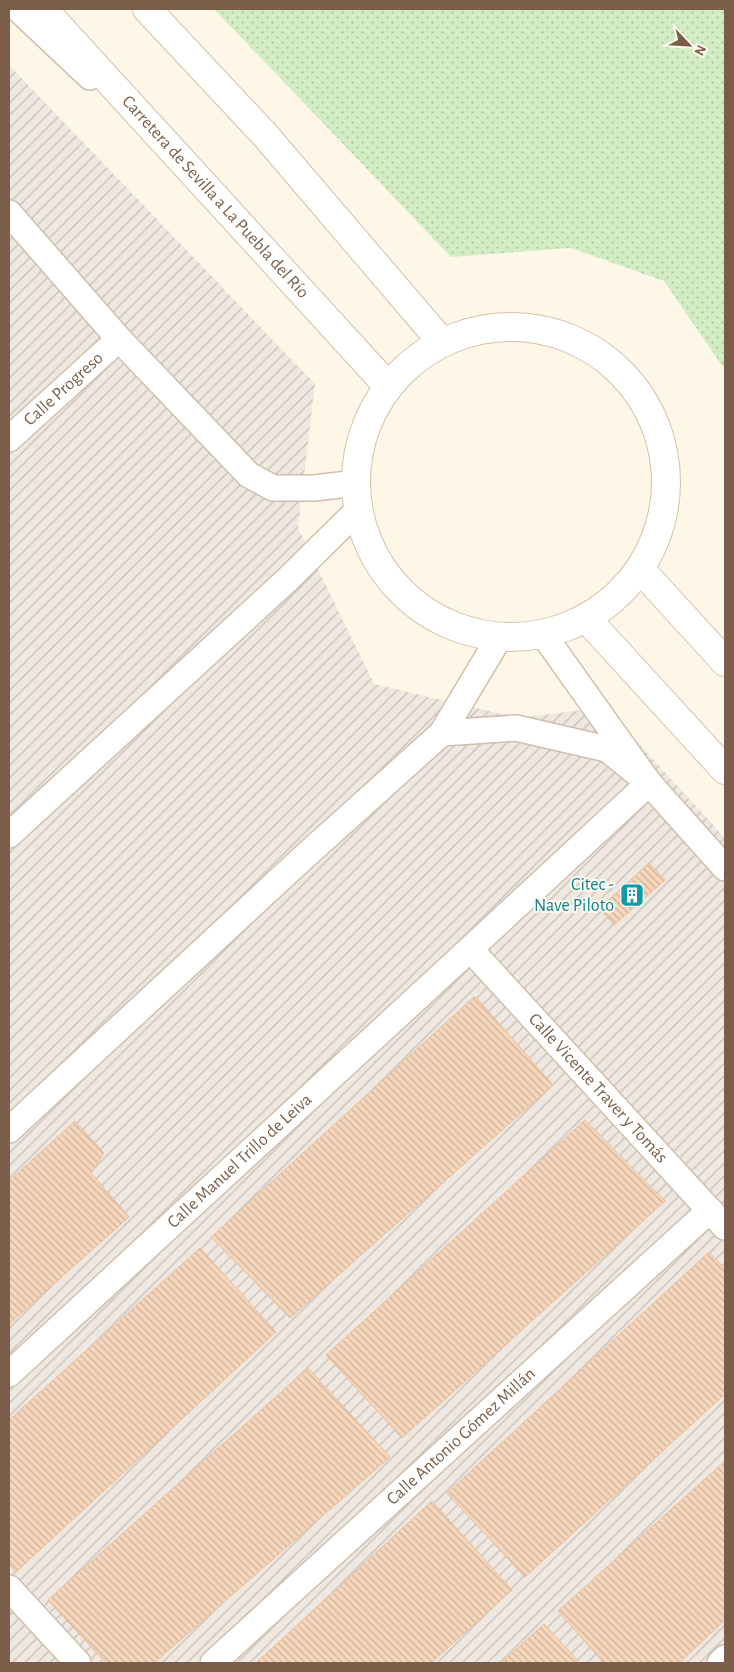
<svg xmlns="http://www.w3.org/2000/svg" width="734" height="1672" viewBox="0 0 734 1672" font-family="'Alegreya Sans',sans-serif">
  <defs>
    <pattern id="industrial-furrows" width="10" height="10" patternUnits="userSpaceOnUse" patternTransform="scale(1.25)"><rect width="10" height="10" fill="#eee8e1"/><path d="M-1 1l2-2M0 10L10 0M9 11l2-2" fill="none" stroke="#c6bfb8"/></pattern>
    <pattern id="grass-dots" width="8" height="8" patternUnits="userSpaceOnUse" patternTransform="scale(1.25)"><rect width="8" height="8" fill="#d2edc4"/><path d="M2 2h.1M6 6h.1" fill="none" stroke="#afc3a1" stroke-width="1.8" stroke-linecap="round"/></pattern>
    <pattern id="building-back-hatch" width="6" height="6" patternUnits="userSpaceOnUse" patternTransform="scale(1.25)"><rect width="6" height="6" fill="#f6d7bc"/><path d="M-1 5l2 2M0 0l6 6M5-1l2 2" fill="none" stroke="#ccb29b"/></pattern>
  </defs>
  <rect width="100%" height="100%" fill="#fef7e7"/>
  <!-- industrial -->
  <path fill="url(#industrial-furrows)" d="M9 65 315 384 298 528 374 684 518 718 605 707 725 838V1663H9Z"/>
  <!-- grass -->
  <path fill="url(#grass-dots)" d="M214 9H725V370L664 281 571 248 451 257Z"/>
  <!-- building -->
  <g fill="url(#building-back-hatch)" stroke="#eabf9b">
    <path d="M649 863 665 880 614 925 599 909Z"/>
    <path d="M475 996 553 1085 290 1318 211 1237Z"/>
    <path d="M585 1120 665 1201 402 1438 326 1355Z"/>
    <path d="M75 1121 104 1153 91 1173 129 1217 9 1324V1181Z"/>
    <path d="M200 1248 276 1332 16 1572 9 1564V1420Z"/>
    <path d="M709 1252 725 1269V1394L525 1577 447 1493Z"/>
    <path d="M308 1368 390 1457 154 1663H106L48 1600Z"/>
    <path d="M725 1461V1620L679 1663H604L558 1611Z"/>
    <path d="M432 1501 512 1590 431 1663H256Z"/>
    <path d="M544 1624 580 1663H501Z"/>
  </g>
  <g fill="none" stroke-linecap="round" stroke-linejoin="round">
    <!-- minor casing -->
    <g stroke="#d2bfab" stroke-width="28">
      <g id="minor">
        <path d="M18 9 90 77"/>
        <path d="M9 213 119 339 249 475 273 488H314L357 483"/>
        <path id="s1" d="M9 439 119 339"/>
        <path d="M543 634 649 783 725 868"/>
        <path d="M442 733 499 638"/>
        <path d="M9 835 287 580 357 511"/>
        <path id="s2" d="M470 949 725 1227"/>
        <path d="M9 1130 304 857 442 733 516 728 607 749 649 783"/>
        <path id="s3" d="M9 1374 470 949 649 783"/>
        <path d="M9 1588 78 1663"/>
        <path id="s4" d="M213 1663 710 1210"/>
        <path d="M720 1663 725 1658"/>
      </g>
    </g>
    <!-- secondary casing -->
    <g stroke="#d5c0a9" stroke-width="30">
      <g id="secondary">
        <path id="s5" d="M43 9 387 385"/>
        <path d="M147 9 265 135 441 341"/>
        <circle cx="511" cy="482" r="155"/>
        <path d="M641 570 725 662"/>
        <path d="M587 619 725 770"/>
      </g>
    </g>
    <!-- minor -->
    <use href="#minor" stroke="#fff" stroke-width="25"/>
    <!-- secondary -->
    <use href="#secondary" stroke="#fff" stroke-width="28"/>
  </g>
  <!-- icons -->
  <defs>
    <g id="building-square" transform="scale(1.25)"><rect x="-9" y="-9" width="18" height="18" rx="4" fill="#0f9aa8" stroke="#fffaef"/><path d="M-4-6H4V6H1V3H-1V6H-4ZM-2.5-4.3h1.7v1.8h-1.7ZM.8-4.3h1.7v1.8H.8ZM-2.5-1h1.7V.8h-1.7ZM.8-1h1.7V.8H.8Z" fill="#fff"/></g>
  </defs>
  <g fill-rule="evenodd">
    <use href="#building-square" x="632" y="895"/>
  </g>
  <g text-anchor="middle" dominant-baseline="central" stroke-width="4" stroke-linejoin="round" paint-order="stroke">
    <!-- street labels -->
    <g font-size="18" fill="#7b5e49" stroke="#fffaef">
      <text stroke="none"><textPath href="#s5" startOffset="255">Carretera de Sevilla a La Puebla del Río</textPath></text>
      <text stroke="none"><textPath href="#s1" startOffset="74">Calle Progreso</textPath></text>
      <text stroke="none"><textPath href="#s2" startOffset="189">Calle Vicente Traver y Tomás</textPath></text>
      <text stroke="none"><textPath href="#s3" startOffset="314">Calle Manuel Trillo de Leiva</textPath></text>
      <text stroke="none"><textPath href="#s4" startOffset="336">Calle Antonio Gómez Millán</textPath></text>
    </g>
    <!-- culture labels -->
    <g font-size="18" fill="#0d838f" stroke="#fffaef" text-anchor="end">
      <text x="614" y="885">Citec -<tspan x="614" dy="21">Nave Piloto</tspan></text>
    </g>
  </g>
  <!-- border -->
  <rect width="734" height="1672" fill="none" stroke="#7b5e49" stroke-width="20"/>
  <!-- north arrow -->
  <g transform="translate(689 45) rotate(115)" stroke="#fffaef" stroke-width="4" paint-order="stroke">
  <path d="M0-4L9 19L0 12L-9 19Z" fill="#7b5e49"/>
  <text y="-8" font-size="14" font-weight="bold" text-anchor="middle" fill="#7b5e49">N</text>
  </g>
</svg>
